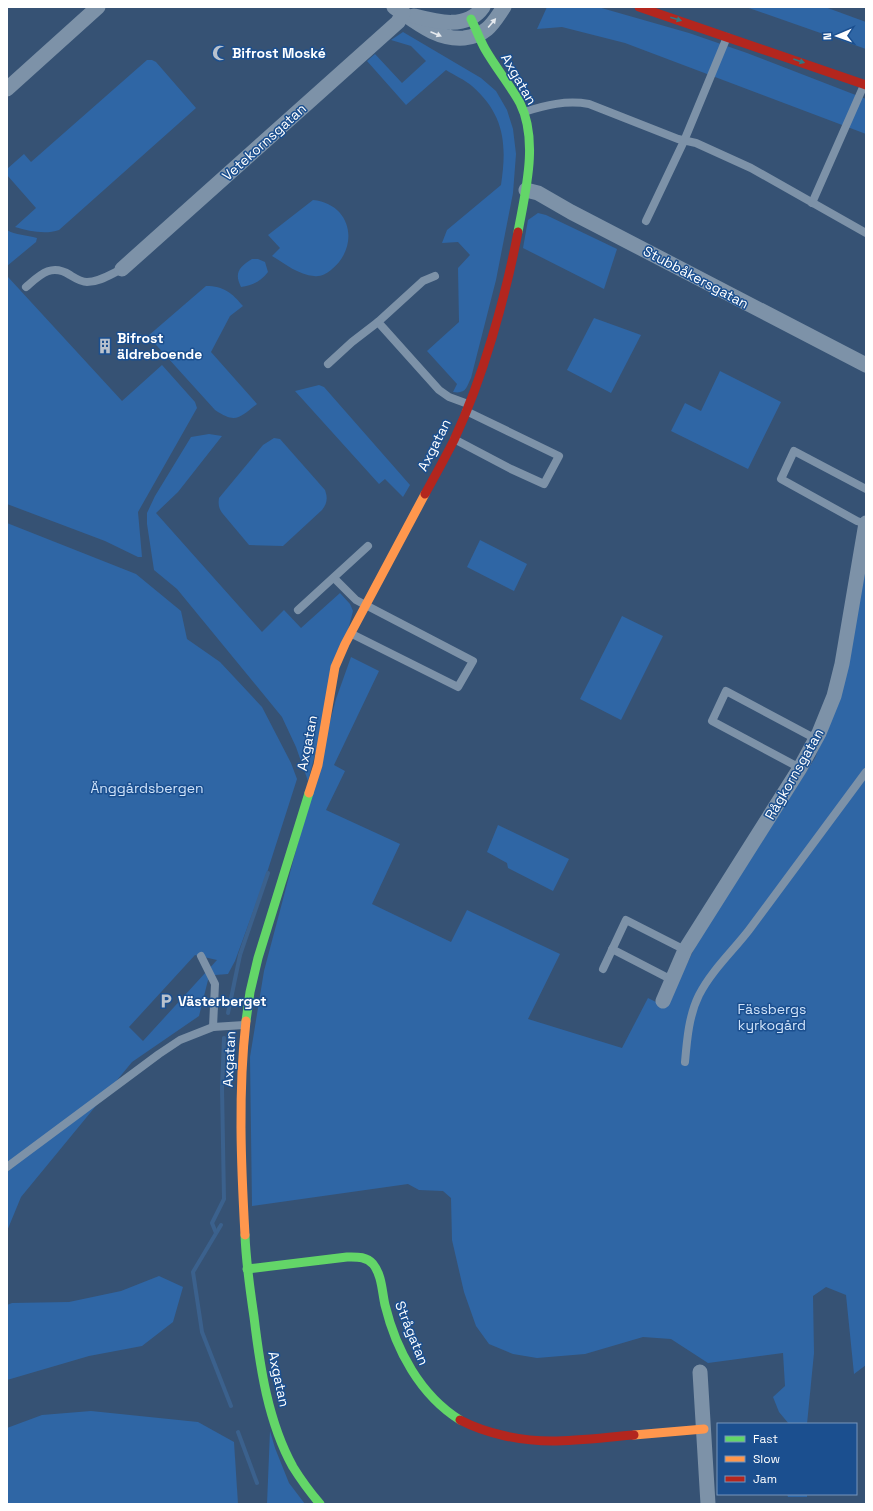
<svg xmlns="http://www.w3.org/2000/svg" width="873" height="1511" viewBox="0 0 873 1511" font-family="'Space Grotesk',sans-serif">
  <rect width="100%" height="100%" fill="#365274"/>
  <!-- green -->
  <g fill="#2f66a5" fill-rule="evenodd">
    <path d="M547 7H598L689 33 747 53 866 99V134L625 43 562 27 537 29Z"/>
    <path d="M746 7H825L866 22V49Z"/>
    <path d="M403 32 481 78 496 91 507 110 513 129 516 154 513 193 496 280 471 378C466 388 466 394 453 392L457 384 427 351 459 322 458 268 470 255 458 242 442 243 447 230 501 185C507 145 505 115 472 86 465 80 454 75 446 70L406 105 367 61 375 54 402 83 426 61 411 46 391 40Z"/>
    <path d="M147 60H152L156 62 196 108 59 230C45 235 29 231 15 227L36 208 7 175V169L24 154 31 162Z"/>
    <path d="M313 200C352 204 360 247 331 270 326 274 320 277 314 276 299 275 285 264 272 256L280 248 268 235Z"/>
    <path d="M538 213 546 215 617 249 604 289 523 248 528 220Z"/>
    <path d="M7 230C15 235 27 235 37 238L36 242 7 266Z"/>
    <path d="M252 259H258L265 262 268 272C260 282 253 285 241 287 234 273 239 267 252 259Z"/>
    <path d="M8 277 122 401 162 365 195 402 197 408 138 512 142 557H138L105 541 7 504Z"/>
    <path d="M206 286C224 286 232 293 243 306L230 316 211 352 257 404C239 418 236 424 215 410L148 336Z"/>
    <path d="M594 318 641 335 611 393 567 370Z"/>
    <path d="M720 371 781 402 748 469 671 431 685 403 701 411Z"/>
    <path d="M319 385 324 387 410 485 403 497 385 479 379 484 295 391Z"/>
    <path d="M209 434 222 436 178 492 156 513 262 632 284 610 301 628 340 593 350 604 353 611 308 781 296 747 282 717 177 589 154 570 147 524V513L155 496 191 437Z"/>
    <path d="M274 438 280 439 325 490C328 499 327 503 322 510L283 546 249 545 223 514C219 509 218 505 219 498L263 445Z"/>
    <path d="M7 523 136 574 181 611 187 639 220 662 262 707 291 763 297 779 264 882 235 961 228 974 215 975 208 980 199 1016 132 1062 21 1197 7 1231ZM195 955 217 960 143 1041 129 1027Z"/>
    <path d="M480 540 527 564 514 591 467 567Z"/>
    <path d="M866 562V1365L854 1374 846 1295 826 1287 813 1296 814 1353 807 1424H789L779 1412 773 1397 785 1386 783 1353 708 1363 671 1339 643 1337 585 1354 537 1358 513 1354 489 1344 476 1326 464 1292 452 1240 451 1198 443 1191 419 1190 408 1184 252 1206 250 1057 264 971 336 699 351 657 379 671 334 765 345 771 326 810 400 844 372 904 451 942 467 910 560 954 528 1019 622 1048 648 998 666 1007 698 941 815 758 839 695Z"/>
    <path d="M622 616 663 636 621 720 580 699Z"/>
    <path d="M498 825 569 859 553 891 508 868 507 863 487 852Z"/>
    <path d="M159 1276 183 1287 173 1322 142 1346 89 1356 7 1380V1305L12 1303 69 1302 121 1291Z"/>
    <path d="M91 1411 198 1422 234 1442 238 1504H7V1428L42 1415Z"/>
    <path d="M270 1431 275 1448 289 1483 305 1504H267Z"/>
    <path d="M787 1494H807V1497H788Z"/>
  </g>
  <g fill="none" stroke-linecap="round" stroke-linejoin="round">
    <!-- stream -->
    <g stroke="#3b618d" stroke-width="4">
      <path d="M240 955 268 873"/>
      <path d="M228 1013 240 955"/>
      <path d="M221 1225 193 1272 202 1332 231 1406"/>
      <path d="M216 1233 212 1223 224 1199 222 1088 224 1038"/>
      <path d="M238 1432 257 1483"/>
    </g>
    <!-- lane -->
    <g stroke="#7d92a8" stroke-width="8">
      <path d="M524 112C546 105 566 100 589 104L678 139 696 143 751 168 866 233"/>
      <path d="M812 203 864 85"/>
      <path d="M646 221 684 141 727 37"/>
      <path d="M435 276 423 281 378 322 439 390 449 397 468 404"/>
      <path d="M26 287C40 275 51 263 70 275 75 278 81 282 87 282 100 282 111 274 122 269"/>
      <path d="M328 364 352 342 378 322"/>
      <path d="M454 439 511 469 544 484 559 456 466 411"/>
      <path d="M866 524 857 521 781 479 794 451 866 489"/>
      <path d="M334 578 356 600 473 661 458 687 352 634"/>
      <path d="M298 610 368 546"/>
      <path d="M800 768 712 721 726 691 816 739"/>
      <path d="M612 949 672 980"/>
      <path d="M201 956 215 984 213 1027"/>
      <path d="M603 969 626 920 685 950"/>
      <path d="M685 1062C687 1039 689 1015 699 995 712 970 732 952 749 930 788 877 827 824 866 772"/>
      <path d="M7 1167 159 1054 180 1040 213 1027 244 1025"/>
    </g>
    <!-- street -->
    <g stroke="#7d92a8" stroke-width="15">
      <path d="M394 7C416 22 436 40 464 38 472 37 480 35 487 29 494 23 499 14 504 7"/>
      <path d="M414 16C437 22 467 30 483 7"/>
      <path d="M7 89 98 7"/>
      <path d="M526 190 538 193 571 212 866 365"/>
      <path d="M122 269 398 22 403 13"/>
      <path d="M663 1001 685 950 800 768 819 733 834 696 842 664 866 523"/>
      <path d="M700 1372 708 1504"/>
    </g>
    <!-- fast -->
    <g stroke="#63d668" stroke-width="9">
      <path d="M471 19C476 29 480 40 485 49 496 68 510 85 520 103 539 141 525 193 518 232"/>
      <path d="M246 1021 250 992 258 958 309 793"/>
      <path d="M245 1235C246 1263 250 1290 254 1317 260 1367 268 1422 293 1467 301 1480 310 1492 320 1504"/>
      <path d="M247 1269 347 1257C356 1257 366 1256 373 1264 382 1275 382 1292 385 1305 396 1350 420 1395 460 1420"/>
    </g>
    <!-- slow -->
    <g stroke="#ff974d" stroke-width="9">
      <path d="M309 793 318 765 335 667 345 644 425 494"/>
      <path d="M245 1235C241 1164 238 1092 246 1021"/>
      <path d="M634 1435 704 1429"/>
    </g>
    <!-- jam -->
    <g stroke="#b3261e" stroke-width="9">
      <path d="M639 7 866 85"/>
      <path d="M425 494C435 476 445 458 454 440 483 378 505 299 518 232"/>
      <path d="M460 1420C487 1434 521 1441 552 1441 578 1441 608 1437 634 1435"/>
    </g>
  </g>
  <!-- one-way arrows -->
  <defs><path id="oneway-solid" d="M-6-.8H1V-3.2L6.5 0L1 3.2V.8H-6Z"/></defs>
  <g fill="#317883">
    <use href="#oneway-solid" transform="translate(676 19) rotate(18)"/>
    <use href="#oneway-solid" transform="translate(799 61) rotate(19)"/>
  </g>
  <g fill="#e5e9ee">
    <use href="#oneway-solid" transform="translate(492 23) rotate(-50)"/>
    <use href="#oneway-solid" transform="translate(436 34) rotate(23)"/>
  </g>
  <!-- icons -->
  <defs>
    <g id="mosque-bare" transform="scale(1.2)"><path d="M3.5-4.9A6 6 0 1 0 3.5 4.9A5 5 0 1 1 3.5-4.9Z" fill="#b9c2ce" stroke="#1b4f8f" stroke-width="2.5" paint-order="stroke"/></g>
    <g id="building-bare" transform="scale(1.2)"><path d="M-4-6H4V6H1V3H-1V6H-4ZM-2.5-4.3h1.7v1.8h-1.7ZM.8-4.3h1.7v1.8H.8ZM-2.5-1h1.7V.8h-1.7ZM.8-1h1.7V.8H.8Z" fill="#b9c2ce" stroke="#1b4f8f" stroke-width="2.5" paint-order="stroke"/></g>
    <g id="parking-bare" transform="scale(1.2)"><path d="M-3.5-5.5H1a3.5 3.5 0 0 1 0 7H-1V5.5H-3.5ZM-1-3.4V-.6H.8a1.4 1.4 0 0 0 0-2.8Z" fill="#b9c2ce" stroke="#1b4f8f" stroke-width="2.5" paint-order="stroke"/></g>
  </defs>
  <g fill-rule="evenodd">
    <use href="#mosque-bare" x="220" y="53"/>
    <use href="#building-bare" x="105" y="346"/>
    <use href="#parking-bare" x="166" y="1001"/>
  </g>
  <g text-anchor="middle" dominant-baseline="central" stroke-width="3" stroke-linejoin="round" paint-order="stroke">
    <!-- poi labels -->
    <g font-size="14" font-weight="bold" fill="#fff" stroke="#1b4f8f" text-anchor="start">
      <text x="232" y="53">Bifrost Moské</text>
      <text x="117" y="338">Bifrost<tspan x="117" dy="16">äldreboende</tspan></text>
      <text x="178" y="1001">Västerberget</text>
    </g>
    <!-- street labels -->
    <g font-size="14" fill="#fff" stroke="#1b4f8f">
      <text transform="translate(519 79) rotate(60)">Axgatan</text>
      <text transform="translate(264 142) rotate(-42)">Vetekornsgatan</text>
      <text transform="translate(696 277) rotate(28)">Stubbåkersgatan</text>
      <text transform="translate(434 445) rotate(-63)">Axgatan</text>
      <text transform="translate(307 743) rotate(-79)">Axgatan</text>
      <text transform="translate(794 774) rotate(-60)">Rågkornsgatan</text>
      <text transform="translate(229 1059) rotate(-87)">Axgatan</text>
      <text transform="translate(412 1333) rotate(68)">Strågatan</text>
      <text transform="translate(279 1379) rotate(78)">Axgatan</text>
    </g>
    <!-- park labels -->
    <g font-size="14" fill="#cfe3fa" stroke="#1b4f8f">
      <text x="147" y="788">Änggårdsbergen</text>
      <text x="772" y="1009">Fässbergs<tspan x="772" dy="16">kyrkogård</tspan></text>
    </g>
  </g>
  <!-- border -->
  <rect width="873" height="1511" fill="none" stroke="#ffffff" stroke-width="16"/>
  <!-- legend -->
  <rect x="717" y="1423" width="140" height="72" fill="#1b4f8f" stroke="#7695bc"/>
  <rect x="725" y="1436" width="20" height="6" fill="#63d668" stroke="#7695bc"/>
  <text x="753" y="1443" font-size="12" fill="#ffffff">Fast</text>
  <rect x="725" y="1456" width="20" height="6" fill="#ff974d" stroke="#7695bc"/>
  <text x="753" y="1463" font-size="12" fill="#ffffff">Slow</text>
  <rect x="725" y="1476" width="20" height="6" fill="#b3261e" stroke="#7695bc"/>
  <text x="753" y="1483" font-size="12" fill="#ffffff">Jam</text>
  <!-- north arrow -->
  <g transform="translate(837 36) rotate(268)" stroke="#1b4f8f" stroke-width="3" paint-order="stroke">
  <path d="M0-3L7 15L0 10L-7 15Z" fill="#ffffff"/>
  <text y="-6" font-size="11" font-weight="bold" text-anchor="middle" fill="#ffffff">N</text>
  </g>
</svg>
